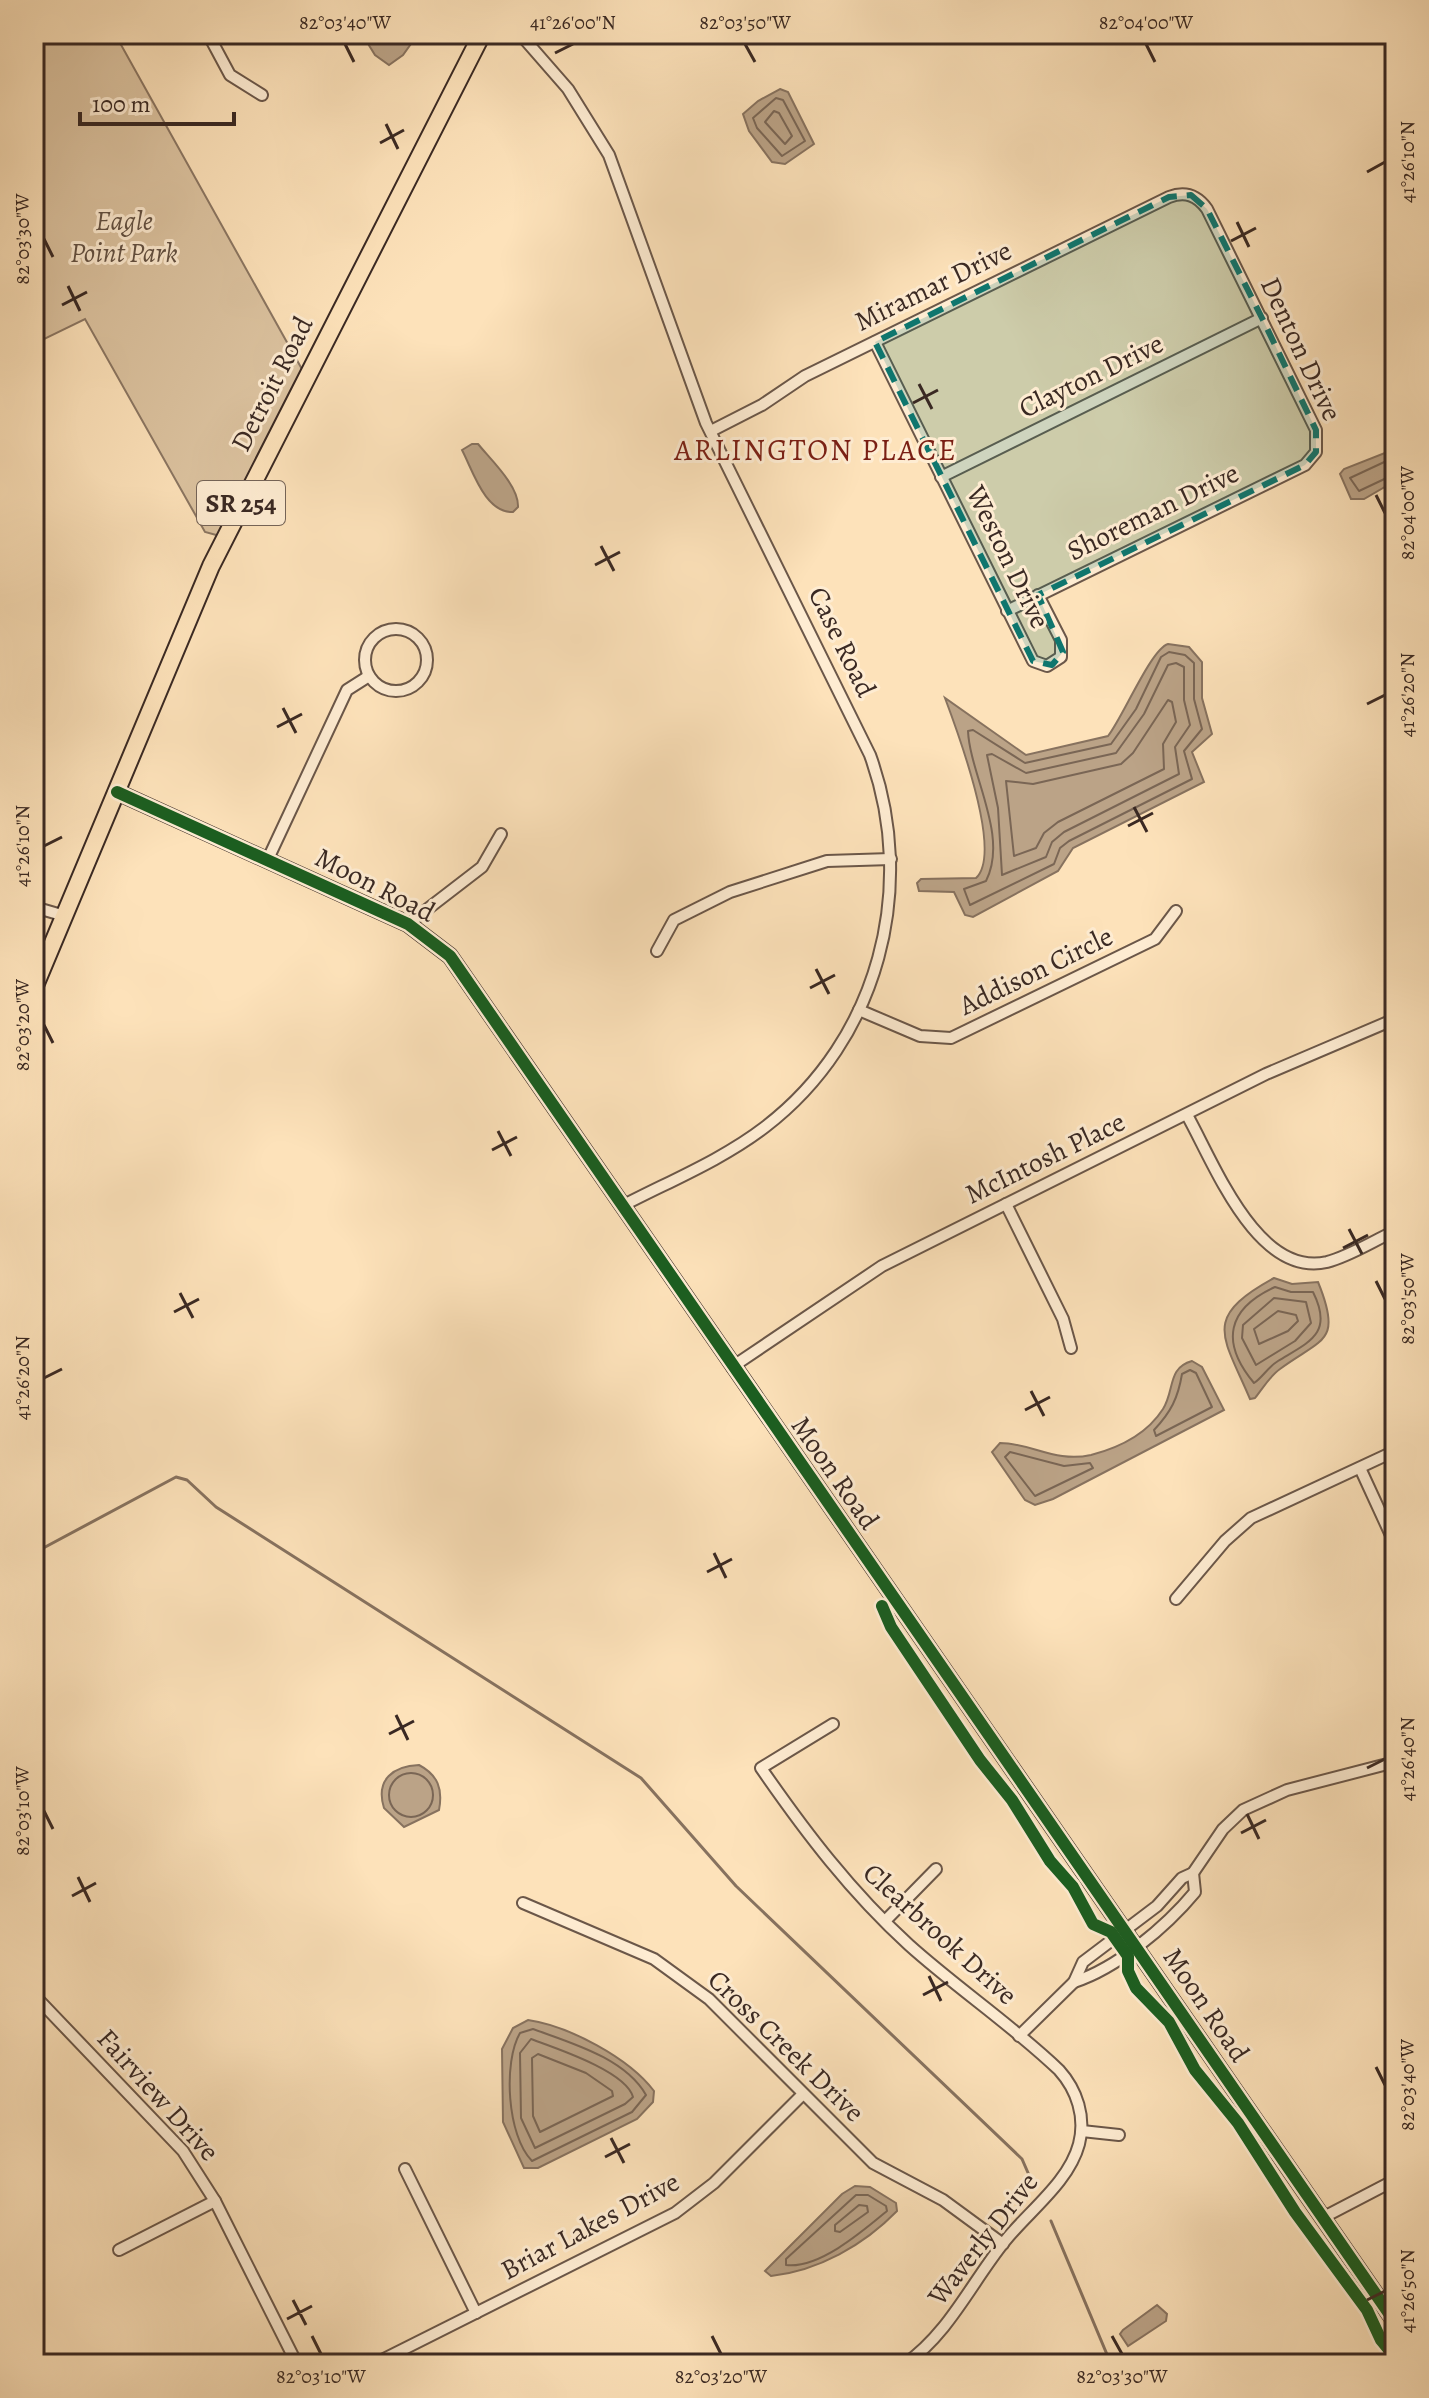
<svg xmlns="http://www.w3.org/2000/svg" width="1429" height="2398" viewBox="0 0 1429 2398" font-family="Alegreya,serif">
  <rect width="100%" height="100%" fill="#fde2ba"/>
  <filter id="stains"><feTurbulence type="fractalNoise" baseFrequency=".0025" numOctaves="4"/><feColorMatrix values="0 0 0 0 .2 0 0 0 0 .09 0 0 0 0 .02 0 0 0 .5 -.17"/></filter>
  <radialGradient id="worn" r=".72"><stop offset=".6" stop-color="#630" stop-opacity="0"/><stop offset="1" stop-color="#630" stop-opacity=".3"/></radialGradient>
  <!-- green -->
  <path fill="#dcc3a0" stroke="#8b7662" stroke-width="2" d="M34 34H115L303 371 220 536 205 532 85 319 34 344Z"/>
  <!-- water -->
  <g fill="#bba387" stroke="#87725f" stroke-width="2">
    <path d="M362 34H418L403 55 389 65 375 55Z"/>
    <path d="M780 89 788 92 814 144 785 164 772 162 749 131 743 114 758 101Z"/>
    <path d="M472 444H478C491 460 519 486 518 507L513 512C485 513 473 471 462 450Z"/>
    <path d="M1395 449V481L1364 499H1351L1340 474 1344 469Z"/>
    <path d="M1168 644 1189 647 1202 662V698L1212 734 1192 752 1204 782 1073 848 1058 871 973 917 965 915 954 892 919 891 917 883 921 879 976 878C1003 853 957 730 945 698L1026 755 1108 736C1123 717 1151 649 1168 644Z"/>
    <path d="M1274 1278 1292 1284 1318 1282C1343 1343 1322 1338 1280 1369 1270 1376 1263 1388 1255 1398L1250 1399C1223 1335 1201 1318 1274 1278Z"/>
    <path d="M1192 1361 1202 1367 1224 1410 1053 1499 1035 1505 1025 1500 992 1452 1000 1443C1032 1443 1055 1463 1091 1455 1118 1448 1147 1434 1163 1409 1175 1390 1167 1368 1192 1361Z"/>
    <path d="M419 1765C438 1775 443 1789 439 1810L404 1827 384 1808C375 1779 394 1766 419 1765Z"/>
    <path d="M528 2020C569 2026 629 2058 654 2091L653 2102 637 2119 538 2168H524L503 2122 502 2049 513 2028Z"/>
    <path d="M855 2186 870 2187 896 2203 897 2211C864 2245 818 2271 771 2276L765 2271 842 2194Z"/>
    <path d="M1157 2305 1167 2314 1166 2321 1128 2346 1120 2334 1123 2330Z"/>
  </g>
  <g fill="none" stroke-linecap="round" stroke-linejoin="round">
    <!-- shore -->
    <g stroke="#7a6655" stroke-width="2">
      <path d="M776 98 783 100 805 141 782 156 757 128 753 118Z"/>
      <path d="M774 111 779 113 792 136 785 144 765 122Z"/>
      <path d="M1395 457 1350 478 1359 491 1395 474"/>
      <path d="M1169 652 1185 655 1194 663V699L1202 729 1184 751 1192 779 1069 841 1060 848 1054 864 970 905 964 889 986 881C1009 836 970 775 968 731L973 730 1025 763 1111 744 1136 709 1161 657Z"/>
      <path d="M1176 663 1184 667V700L1190 725 1175 747 1179 774 1064 832 1052 842 1046 857 1002 875 998 808 987 755 992 754 1026 773 1116 753 1144 714 1168 665Z"/>
      <path d="M1168 700 1172 702 1176 722 1163 744 1164 769 1058 822 1044 833 1036 848 1014 856 1006 781 1033 784 1121 764 1133 753Z"/>
      <path d="M1275 1287 1291 1292H1313C1334 1334 1309 1342 1278 1361 1268 1367 1262 1378 1254 1383 1220 1342 1227 1309 1275 1287Z"/>
      <path d="M1274 1298 1306 1302 1311 1323 1295 1341 1256 1365 1242 1338 1243 1325Z"/>
      <path d="M1278 1311 1296 1315 1298 1321 1288 1331 1259 1344 1254 1329Z"/>
      <path d="M1190 1370 1196 1373 1212 1407 1156 1436 1154 1430C1171 1412 1178 1398 1182 1374Z"/>
      <path d="M1010 1452 1064 1466 1090 1463 1093 1468 1035 1496 1005 1457Z"/>
      <circle cx="411" cy="1795" r="22"/>
      <path d="M533 2029C571 2043 625 2058 646 2095L632 2112 532 2161C507 2136 503 2062 520 2033Z"/>
      <path d="M531 2039C555 2048 626 2071 633 2097L625 2104 535 2148 521 2118 520 2053Z"/>
      <path d="M538 2054 586 2073 612 2091 613 2096 540 2132 533 2116 532 2058Z"/>
      <path d="M856 2195H868L886 2206 887 2211C863 2231 819 2269 786 2265V2259Z"/>
      <path d="M859 2205 867 2206 868 2212 840 2232 835 2231V2225Z"/>
    </g>
    <!-- stream -->
    <g stroke="#87725f" stroke-width="3">
      <path d="M34 1553 176 1477 187 1480 216 1507 641 1778 736 1886 1022 2159 1032 2182"/>
      <path d="M1051 2221 1111 2364"/>
    </g>
    <!-- street casing -->
    <g stroke="#6b5749" stroke-width="14">
      <g id="street">
        <path d="M208 34 230 75 262 95"/>
        <path d="M520 34 568 89 609 155 706 423 870 755C918 887 879 1040 765 1127 722 1160 670 1181 622 1206"/>
        <path d="M875 342 1033 661 1047 666 1061 657V640L1038 595"/>
        <path d="M711 431 762 405 805 376 1169 197C1185 191 1197 195 1207 209L1316 430V452L1305 465 1007 611"/>
        <path d="M941 477 1262 318"/>
        <circle cx="396" cy="660" r="31"/>
        <path d="M268 859 347 690 369 676"/>
        <path d="M34 907 65 916"/>
        <path d="M408 924 482 867 501 834"/>
        <path d="M657 951 674 920 730 892 827 861 891 859"/>
        <path d="M859 1010 920 1036 951 1038 1155 939 1176 911"/>
        <path d="M1187 1115C1214 1163 1257 1278 1327 1262 1350 1256 1373 1241 1395 1231"/>
        <path d="M1006 1204 1063 1319 1071 1348"/>
        <path d="M732 1367 882 1266 1266 1074 1395 1019"/>
        <path d="M1360 1468 1395 1544"/>
        <path d="M1176 1599 1225 1541 1251 1518 1395 1451"/>
        <path d="M833 1724 761 1768C806 1833 851 1892 909 1945 958 1989 1012 2025 1059 2070 1077 2090 1086 2117 1079 2144 1069 2182 1029 2211 1005 2241 971 2283 950 2332 905 2364"/>
        <path d="M523 1903 654 1959 709 1999 873 2163 943 2200 1003 2244"/>
        <path d="M885 1921 936 1869"/>
        <path d="M1074 1982C1117 1968 1166 1927 1195 1892L1193 1873"/>
        <path d="M34 1995 183 2151 215 2201 297 2364"/>
        <path d="M1019 2036 1074 1982 1083 1962 1157 1906 1182 1878 1193 1873 1223 1829 1243 1810 1287 1790 1395 1762"/>
        <path d="M1082 2131 1119 2135"/>
        <path d="M405 2169 476 2313"/>
        <path d="M1324 2217 1395 2180"/>
        <path d="M119 2250 215 2201"/>
        <path d="M374 2364 675 2213 714 2183 802 2095"/>
      </g>
    </g>
    <!-- secondary casing -->
    <g stroke="#3a2923" stroke-width="18">
      <path id="secondary" d="M117 792 408 924 450 956 1395 2322"/>
    </g>
    <!-- primary casing -->
    <g stroke="#3a2923" stroke-width="20">
      <path id="primary" d="M34 988 211 566 482 34"/>
    </g>
    <!-- street -->
    <use href="#street" stroke="#feecd2" stroke-width="10"/>
    <!-- secondary -->
    <use href="#secondary" stroke="#feecd2" stroke-width="14"/>
    <!-- primary -->
    <use href="#primary" stroke="#fde2ba" stroke-width="16"/>
    <!-- cycleway casing -->
    <g stroke="#feecd2" stroke-width="17">
      <g id="cycleway">
        <path d="M117 792 408 924 450 956 1395 2322"/>
        <path d="M882 1606 891 1627 980 1760 1012 1800 1050 1861 1073 1887 1093 1924 1111 1932 1128 1956V1971L1136 1988 1169 2022 1195 2070 1238 2123 1295 2212 1367 2310 1381 2340 1395 2357"/>
      </g>
    </g>
    <!-- cycleway -->
    <use href="#cycleway" stroke="#1b5e20" stroke-width="12"/>
  </g>
  <!-- marked area -->
  <path fill="#0f766e" fill-opacity="0.2" stroke="#0f766e" stroke-width="6" stroke-dasharray="16 10" stroke-linejoin="round" d="M1191 195 1207 209 1262 318 1316 430V452L1305 465 1038 595 1063 652 1052 665 1033 661 875 342 1169 197Z"/>
  <!-- ticks -->
  <path fill="none" stroke="#3a2923" stroke-width="3" d="M345 44 354 62M745 44 755 62M1146 44 1155 62M555 53 573 44M386 124 398 149M380 143 404 130M1367 172 1385 162M1237 222 1249 247M44 239 53 257M1231 241 1256 228M68 286 80 311M62 305 87 292M919 384 932 409M913 403 938 390M1376 495 1385 513M601 546 614 571M595 565 620 552M1367 704 1385 695M283 708 296 733M277 727 302 714M1134 807 1147 832M1128 826 1153 813M44 846 62 837M816 969 829 994M810 988 835 975M44 1025 53 1043M498 1131 511 1156M492 1150 517 1137M1349 1229 1362 1254M1343 1248 1368 1235M1376 1281 1385 1299M180 1293 193 1318M174 1312 199 1299M44 1378 62 1369M1031 1391 1044 1416M1025 1410 1050 1397M714 1553 726 1578M707 1572 732 1559M396 1715 408 1740M389 1734 414 1721M1367 1768 1385 1759M44 1811 53 1829M1247 1814 1259 1839M1241 1833 1266 1820M78 1877 90 1902M72 1896 96 1883M929 1976 941 2001M923 1995 948 1982M1376 2067 1385 2085M611 2138 624 2163M605 2157 630 2144M293 2300 306 2325M1367 2300 1385 2291M287 2319 312 2306M312 2336 321 2354M712 2336 721 2354M1112 2336 1122 2354"/>
  <g text-anchor="middle" dominant-baseline="central" stroke-width="6" stroke-linejoin="round" paint-order="stroke">
    <!-- shield labels -->
    <rect fill="#feecd2" stroke="#756458" stroke-width="2" x="197" y="481" width="88" height="44" rx="6"/>
    <g font-size="26" font-weight="bold" fill="#3a2923">
      <text x="241" y="503">SR 254</text>
    </g>
    <!-- park labels -->
    <g font-size="28" font-style="italic" fill="#625042" stroke="#feecd2">
      <text x="124" y="221">Eagle<tspan x="124" dy="32">Point Park</tspan></text>
    </g>
    <!-- street labels -->
    <g font-size="28" fill="#3a2923" stroke="#feecd2">
      <text transform="translate(933 286) rotate(-26)">Miramar Drive</text>
      <text transform="translate(1301 349) rotate(65)">Denton Drive</text>
      <text transform="translate(1091 376) rotate(-26)">Clayton Drive</text>
      <text transform="translate(272 384) rotate(-63)">Detroit Road</text>
      <text transform="translate(1153 512) rotate(-26)">Shoreman Drive</text>
      <text transform="translate(1008 557) rotate(64)">Weston Drive</text>
      <text transform="translate(842 642) rotate(64)">Case Road</text>
      <text transform="translate(375 885) rotate(27)">Moon Road</text>
      <text transform="translate(1036 971) rotate(-26)">Addison Circle</text>
      <text transform="translate(1045 1158) rotate(-26)">McIntosh Place</text>
      <text transform="translate(835 1473) rotate(55)">Moon Road</text>
      <text transform="translate(940 1934) rotate(42)">Clearbrook Drive</text>
      <text transform="translate(1206 2005) rotate(56)">Moon Road</text>
      <text transform="translate(786 2046) rotate(44)">Cross Creek Drive</text>
      <text transform="translate(158 2095) rotate(48)">Fairview Drive</text>
      <text transform="translate(590 2226) rotate(-28)">Briar Lakes Drive</text>
      <text transform="translate(983 2239) rotate(-52)">Waverly Drive</text>
    </g>
    <!-- neighbourhood labels -->
    <g font-size="30" letter-spacing="2" fill="#7a1f14" stroke="#feecd2">
      <text x="816" y="450">ARLINGTON PLACE</text>
    </g>
  </g>
  <!-- margin -->
  <rect width="1429" height="2398" fill="none" stroke="#fde2ba" stroke-width="88"/>
  <!-- scale -->
  <path d="M80 112v12h154v-12" fill="none" stroke="#3a2923" stroke-width="4"/>
  <text x="92" y="112" font-size="24" fill="#3a2923" stroke="#feecd2" stroke-width="6" paint-order="stroke">100 m</text>
  <rect x="44" y="44" width="1341" height="2310" fill="none" stroke="#3a2923" stroke-width="3"/>
  <g font-size="20" text-anchor="middle" fill="#3a2923">
    <text x="345" y="29">82°03'40"W</text>
    <text x="573" y="29">41°26'00"N</text>
    <text x="745" y="29">82°03'50"W</text>
    <text x="1146" y="29">82°04'00"W</text>
    <text transform="translate(1407 162) rotate(-90)" y="7">41°26'10"N</text>
    <text transform="translate(22 239) rotate(-90)" y="7">82°03'30"W</text>
    <text transform="translate(1407 513) rotate(-90)" y="7">82°04'00"W</text>
    <text transform="translate(1407 695) rotate(-90)" y="7">41°26'20"N</text>
    <text transform="translate(22 846) rotate(-90)" y="7">41°26'10"N</text>
    <text transform="translate(22 1025) rotate(-90)" y="7">82°03'20"W</text>
    <text transform="translate(1407 1299) rotate(-90)" y="7">82°03'50"W</text>
    <text transform="translate(22 1378) rotate(-90)" y="7">41°26'20"N</text>
    <text transform="translate(1407 1759) rotate(-90)" y="7">41°26'40"N</text>
    <text transform="translate(22 1811) rotate(-90)" y="7">82°03'10"W</text>
    <text transform="translate(1407 2085) rotate(-90)" y="7">82°03'40"W</text>
    <text transform="translate(1407 2291) rotate(-90)" y="7">41°26'50"N</text>
    <text x="321" y="2383">82°03'10"W</text>
    <text x="721" y="2383">82°03'20"W</text>
    <text x="1122" y="2383">82°03'30"W</text>
  </g>
  <rect width="100%" height="100%" filter="url(#stains)"/>
  <rect width="100%" height="100%" fill="url(#worn)"/>
</svg>
